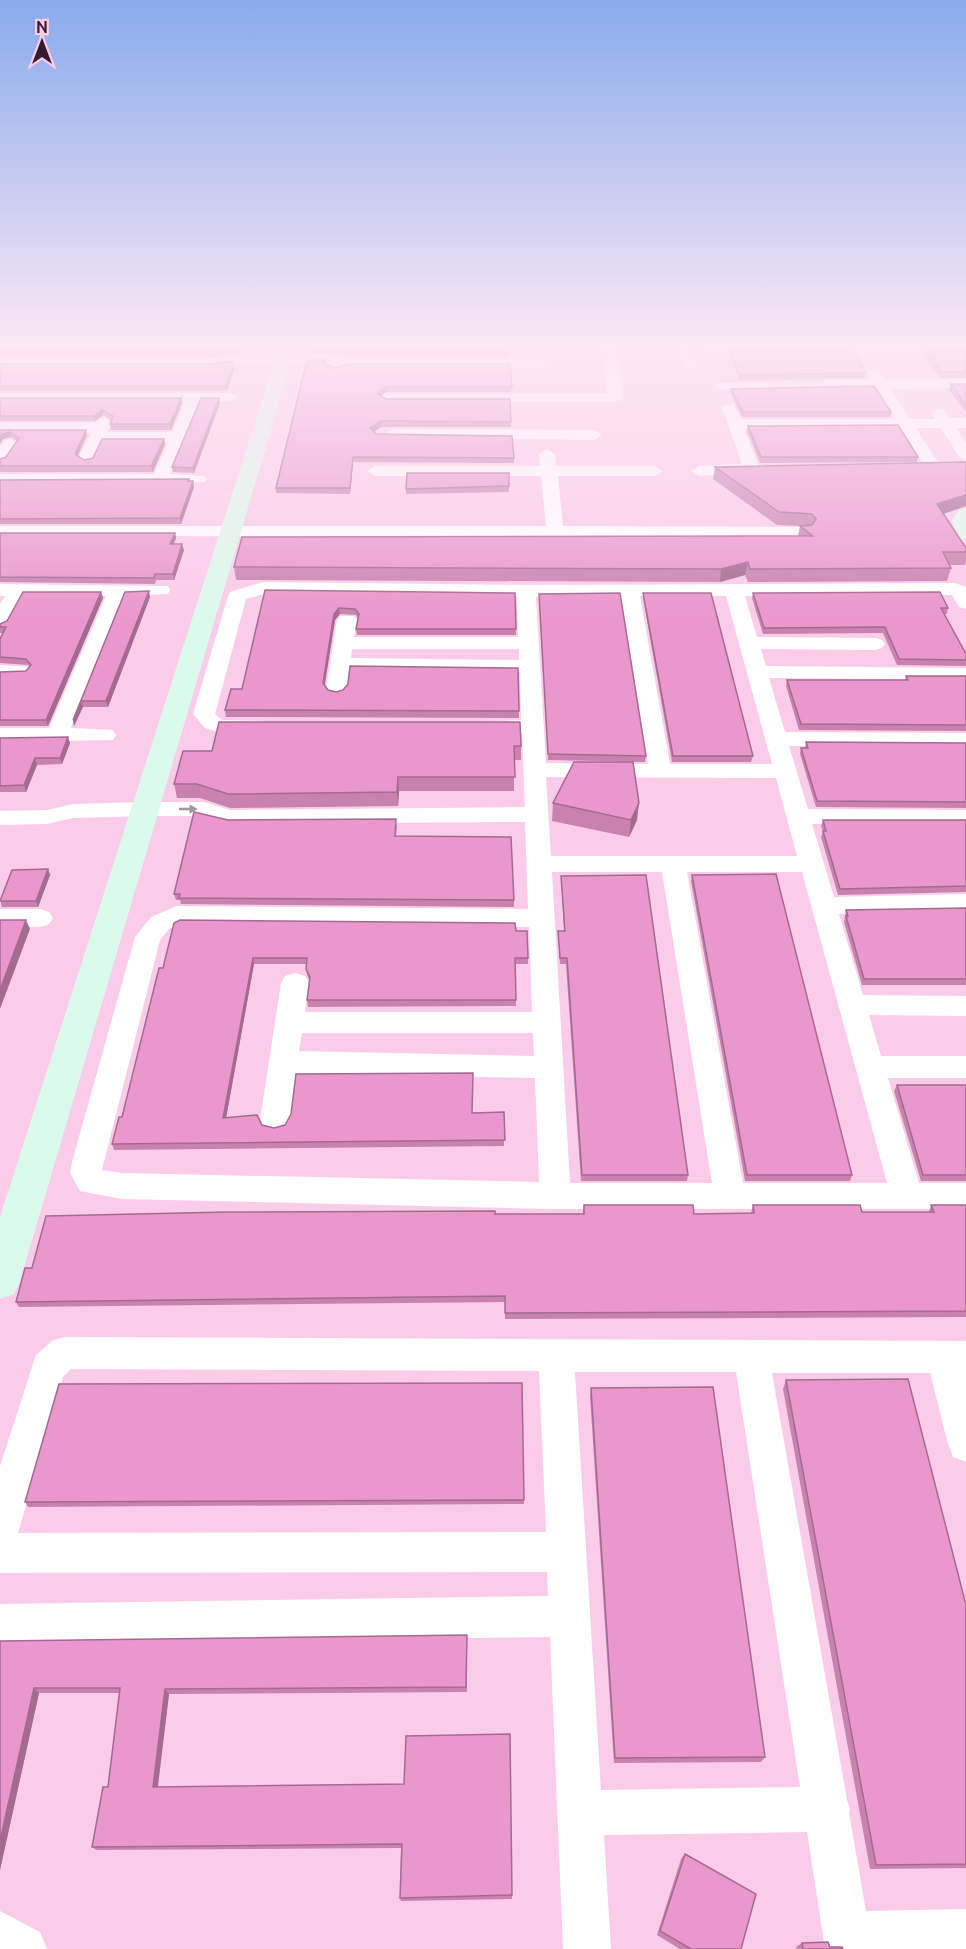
<svg xmlns="http://www.w3.org/2000/svg" width="966" height="1949" viewBox="0 0 966 1949" font-family="Ubuntu,sans-serif">
  <rect width="100%" height="100%" fill="#fbcce9"/>
  <g fill="none" stroke-linecap="round" stroke-linejoin="round">
    <!-- street -->
    <g fill="#fff" fill-rule="evenodd">
      <path d="M601 345H615L623 397 621 400 612 402H386L379 398 386 394H608Z"/>
      <path d="M676 345H690L696 365 694 368H684Z"/>
      <path d="M705 345H966V352H710L703 348Z"/>
      <path d="M335 355 351 359H540L547 363 540 367H351L334 371 327 367 332 363 230 364 210 367H0V359H210L230 356Z"/>
      <path d="M873 368 878 369 885 380H966V388L891 389 910 419H935L931 413 939 408 944 410 950 418H966V428H956L966 443V460L960 458 941 428H916L941 467 933 472 927 470 901 428 744 429 760 469 758 472 699 476 691 471 699 466 742 464 722 408 724 405H734L741 419H895L876 389 721 390 714 386 716 383 871 380 866 372Z"/>
      <path d="M0 393H230L237 397 230 401H200L170 474 205 476 207 479 205 482 0 484V474H154L168 442H102L92 462 86 464 78 459 91 433H0V423H96L99 419 104 417 112 422 107 432H172L185 401H0Z"/>
      <path d="M395 429 594 430 602 435 594 440 390 437 387 434 390 431Z"/>
      <path d="M10 439 18 444 6 461 0 463V447L4 441Z"/>
      <path d="M547 449 555 454 556 466H655L663 471 655 476H558L563 526 802 527 808 528 811 532 808 536 802 537 0 536V526H546L541 476H375L367 471 375 466H540L539 454Z"/>
      <path d="M263 582 526 585 955 583 966 587V609L959 607 952 595 745 596 757 637 875 638 882 640 885 644 882 648 875 650 761 649 766 666 966 668V680L769 678 785 732 966 733V747L789 746 808 809 966 810V824H812L834 897 966 894V912L839 914 863 995 966 996V1016L869 1015 881 1056H966V1078H888L919 1183H966V1209H555L122 1199 80 1191 70 1173 72 1162 135 937 151 917 177 906 528 909 525 822 229 824 202 816H145L73 818 47 824 0 825V811L47 810 73 804 145 802H204L230 810 525 807 522 734 478 732 475 727 478 722 521 720 520 672 349 670 346 690 343 694 336 696 329 694 326 690 337 620 340 616H354L357 620 354 637H518L517 597 264 594 246 599 215 714 222 720 263 721 266 726 263 731C244 735 223 735 205 728L193 714 228 596 230 592ZM621 596 648 764 546 763 536 597ZM640 596H726L772 764H670ZM352 649H519V660L351 658ZM546 777 776 778 797 856H551ZM552 872H662L712 1183H570ZM687 872H802L887 1183H743ZM181 924 529 927 532 1012H305L309 983 305 976 295 973 285 976 281 983 260 1120 264 1129 275 1132 286 1129 290 1120 296 1073 535 1078 539 1182 122 1173 102 1170 160 940 169 929ZM302 1033H533L534 1056 299 1051Z"/>
      <path d="M0 584 168 586 170 590 168 594 125 596 71 728 113 730 116 735 113 740 0 742V728H49L106 596H23L7 626 0 628V604L5 596H0Z"/>
      <path d="M0 665 28 667 31 671 28 675 0 677Z"/>
      <path d="M0 909H40L49 912 53 918 49 924 40 927H0Z"/>
      <path d="M64 1337 966 1341V1462L953 1457 948 1444 930 1373H772L847 1800 850 1809 849 1813 866 1911 966 1909V1949H825L807 1832 604 1835 611 1949H563L550 1637 0 1644V1604L548 1596 547 1572 0 1573V1466L36 1355 52 1341ZM71 1369 539 1371 546 1532 18 1533 63 1377ZM575 1372H736L800 1787 601 1790Z"/>
      <path d="M0 1911 40 1932 47 1949H0Z"/>
    </g>
    <!-- secondary -->
    <g fill="#dcfaeb" fill-rule="evenodd">
      <path d="M280 345H296L20 1281 14 1294 0 1299V1217Z"/>
      <path d="M966 508V540L958 539 952 520 959 510Z"/>
    </g>
  </g>
  <!-- wall -->
  <g fill="#c982b0">
    <path d="M0 345H243L240 354 210 357H0Z"/>
    <path d="M509 345V357H351L335 353H310V348Z"/>
    <path d="M925 348H966V378H940L923 354Z"/>
    <path d="M729 349 866 373 865 378 739 380 729 354Z"/>
    <path d="M235 361V366L227 391H0V364H209Z"/>
    <path d="M334 368 512 387 511 392H386L381 396 386 399 511 422V427H381L374 432 376 434 514 458V463L353 462 350 494 276 493V488Z"/>
    <path d="M951 384H966V413L949 390Z"/>
    <path d="M731 389 891 412 890 417H742L731 394Z"/>
    <path d="M0 398H181L182 403 171 430H111L110 424 111 420 103 415 95 421H0Z"/>
    <path d="M220 403 194 473 173 472 172 467Z"/>
    <path d="M748 426 918 457 917 462 760 463 747 431Z"/>
    <path d="M0 430 87 435 77 456 84 460 164 439 165 444 153 472H0V459L6 457 17 441 11 437 3 439 0 444Z"/>
    <path d="M966 462V506L943 514 966 548V560L965 565H950L951 568 947 581 748 582 745 575 720 582 236 580 234 567 798 536 800 526H802L777 525 713 479 715 467Z"/>
    <path d="M509 473V492L406 494V489Z"/>
    <path d="M0 480 189 481 194 487 181 524H0Z"/>
    <path d="M0 533H175L176 538 174 544 184 550 174 580H156L155 584 0 582Z"/>
    <path d="M265 590 515 593 516 635H357L356 629 358 618 356 615 340 614 335 620 324 685 328 690 336 692 518 668 519 718 226 717 225 710 242 689Z"/>
    <path d="M101 592 103 598 48 726H0V672L26 671 30 667 28 665 0 663V639L3 633H0V624Z"/>
    <path d="M125 592 150 597 108 707H83L74 726 73 720Z"/>
    <path d="M643 593 753 756 751 762H672L643 598Z"/>
    <path d="M753 593 948 608 947 614H944L966 654V666L897 665 883 633 763 634 752 598Z"/>
    <path d="M539 594 646 756 645 762 548 760Z"/>
    <path d="M906 676H966V731L799 730 786 686 787 680H905Z"/>
    <path d="M0 738 70 743 62 764 37 765 26 792H0Z"/>
    <path d="M806 742 966 743V808L816 807 800 754 801 748H805Z"/>
    <path d="M521 746V760H514V791H399L398 806 230 808 200 798H177L174 784 183 751Z"/>
    <path d="M553 803 637 820 629 837 552 821Z"/>
    <path d="M228 820 397 825 396 836 514 900V907L181 904 180 900H176L174 894Z"/>
    <path d="M823 820H966V892L838 895 821 837 823 831 821 826Z"/>
    <path d="M48 869 50 875 38 907H2L0 899Z"/>
    <path d="M692 875 852 1175 850 1181H745L691 881Z"/>
    <path d="M561 876 688 1175 687 1181H581L566 964H560L558 931H564Z"/>
    <path d="M966 908V985H862L844 922 846 910Z"/>
    <path d="M516 931 528 958V964H515L516 1006 308 1007 307 1000 310 981 307 975 306 964H254L226 1118 274 1128 473 1113 504 1112V1146L114 1150 112 1144 122 1117 159 968Z"/>
    <path d="M897 1085H966V1181H921L894 1091Z"/>
    <path d="M584 1205 694 1214 751 1213 753 1205 862 1212H929L931 1205H966V1317L505 1319V1302L19 1307 16 1302 32 1268 495 1214H583Z"/>
    <path d="M786 1380 966 1605V1868L870 1869 783 1389Z"/>
    <path d="M591 1388 765 1757 761 1762 614 1763 590 1396Z"/>
    <path d="M524 1500V1504L28 1507 25 1502Z"/>
    <path d="M467 1635V1692L169 1694 158 1787 404 1784 512 1895V1899L401 1901 400 1898 401 1848 96 1850 92 1847 108 1787 120 1693H39L0 1870V1641Z"/>
    <path d="M685 1854 741 1949H680L657 1935 681 1859Z"/>
    <path d="M802 1943 830 1947 843 1949H797L796 1947Z"/>
  </g>
  <!-- shaded-wall -->
  <g fill="#a46a90">
    <path d="M240 345H243L240 354 210 357 209 352Z"/>
    <path d="M235 361V366L227 391 226 386Z"/>
    <path d="M386 387V392L377 399V394Z"/>
    <path d="M181 398 182 403 171 430 170 424Z"/>
    <path d="M219 398 220 403 194 473 193 468Z"/>
    <path d="M102 410 103 415 95 421 94 416Z"/>
    <path d="M381 421V427L371 434 370 428Z"/>
    <path d="M86 430 87 435 76 460 75 454Z"/>
    <path d="M10 432 11 437 3 439 0 444V436L2 434Z"/>
    <path d="M164 439 165 444 153 472 151 466Z"/>
    <path d="M353 457V462L350 494V488Z"/>
    <path d="M193 481 194 487 181 524 180 518Z"/>
    <path d="M966 495V506L934 517 937 504Z"/>
    <path d="M175 533 176 538 171 550 170 544Z"/>
    <path d="M182 544 184 550 174 580 173 574Z"/>
    <path d="M748 562 745 575 720 582 721 569Z"/>
    <path d="M149 591 150 597 108 707 106 701Z"/>
    <path d="M101 592 103 598 48 726 46 720Z"/>
    <path d="M339 608 340 614 335 620 324 690 323 683 334 614Z"/>
    <path d="M81 701 83 707 74 726 73 720Z"/>
    <path d="M68 737 70 743 62 764 60 758Z"/>
    <path d="M35 758 37 765 26 792 24 785Z"/>
    <path d="M398 777 399 791 398 806 397 792Z"/>
    <path d="M639 803 637 820 629 837 631 820Z"/>
    <path d="M48 869 50 875 38 907 36 901Z"/>
    <path d="M26 920 30 929 0 1009V990Z"/>
    <path d="M253 958 254 964 225 1124 223 1118Z"/>
    <path d="M34 1688 39 1693 0 1870V1841Z"/>
    <path d="M165 1689 169 1694 157 1791 153 1787Z"/>
  </g>
  <!-- building -->
  <g fill="#ea97cd" stroke="#a46a90" stroke-width="1.5">
    <path d="M0 345H240L239 349 209 352H0Z"/>
    <path d="M311 345H509V352H351L335 348H310Z"/>
    <path d="M925 348H966V372H942Z"/>
    <path d="M729 349H852L866 373 740 375Z"/>
    <path d="M307 360H325V364L334 368 351 364H510L512 387H386L377 394 386 399H510L511 422 381 421 370 428 376 434 512 436 514 458 353 457 350 488H276Z"/>
    <path d="M235 361 226 386H0V364H209Z"/>
    <path d="M951 384H966V406Z"/>
    <path d="M874 386 891 412H743L731 389Z"/>
    <path d="M0 398H181L170 424H110L113 416 102 410 94 416H0Z"/>
    <path d="M201 398H219L193 468 172 467Z"/>
    <path d="M898 425 918 457H761L748 426Z"/>
    <path d="M0 430H86L75 454 84 460 93 458 102 439H164L151 466H0V459L6 457 19 438 10 432 2 434 0 436Z"/>
    <path d="M966 462V495L937 504 966 548V552H943L951 568 750 569 748 562 721 569 234 567 242 537 813 536 800 526 812 525 816 519 812 514 779 512 715 467Z"/>
    <path d="M407 473H509V486L406 489Z"/>
    <path d="M189 479 188 481H193L180 518 0 519V480Z"/>
    <path d="M0 533H175L170 544H182L173 574H155L154 578 0 577Z"/>
    <path d="M265 590 515 593 516 629H356L359 614 355 609 339 608 334 614 323 683 328 690 336 692 343 690 348 684 350 666 518 668 519 711 225 710 231 689H242Z"/>
    <path d="M149 591 106 701H81L73 720 125 592Z"/>
    <path d="M23 592H101L46 720H0V672L26 671 31 665 26 659 0 657V639L6 627H0V624L7 621Z"/>
    <path d="M940 592 948 608H941L966 654V660L899 659 885 627 764 628 753 593Z"/>
    <path d="M620 593 646 756 548 754 539 594Z"/>
    <path d="M643 593H711L753 756H673Z"/>
    <path d="M906 676H966V725L801 724 787 680H908Z"/>
    <path d="M219 722H520L521 746H514L515 777H398L397 792 228 794 197 784H174L183 751H212Z"/>
    <path d="M68 737 60 758H35L24 785 0 786V738Z"/>
    <path d="M806 742 966 743V802L817 801 801 748H808Z"/>
    <path d="M574 762H633L639 803 631 820 553 803Z"/>
    <path d="M194 812 228 820 396 819 395 836 511 837 514 900 179 898 180 894H174Z"/>
    <path d="M823 820H966V886L840 889 823 831H826Z"/>
    <path d="M48 869 36 901H0L12 870Z"/>
    <path d="M776 874 852 1175H747L692 875Z"/>
    <path d="M646 875 688 1175H582L567 958H560L558 931H565L561 876Z"/>
    <path d="M966 908V979H864L846 916H848L846 910Z"/>
    <path d="M0 920H26L0 990Z"/>
    <path d="M180 920 515 923 516 931H527L528 958H515L516 1000H307L310 977 306 969 307 958H253L223 1118 257 1115 262 1125 274 1128 285 1125 291 1114 296 1074 473 1073 472 1113 504 1112 505 1140 112 1144 119 1117H122L159 968H163L174 923Z"/>
    <path d="M897 1085H966V1175H923Z"/>
    <path d="M584 1205H693L694 1214 754 1213 753 1205H860L862 1212H934L931 1205H966V1311L505 1313V1296L16 1302 25 1268H32L46 1216 227 1212 495 1211V1214H584Z"/>
    <path d="M908 1379 966 1605V1864L876 1865 786 1380Z"/>
    <path d="M522 1383 524 1500 25 1502 59 1384Z"/>
    <path d="M713 1387 765 1757 615 1758 591 1388Z"/>
    <path d="M467 1635 466 1687 165 1689 153 1787 404 1784 406 1736 510 1734 512 1895 400 1898 402 1844 92 1847 103 1787H108L120 1688H34L0 1841V1641Z"/>
    <path d="M685 1854 756 1894 741 1949H691L660 1931Z"/>
    <path d="M828 1942 830 1947H842L843 1949H803L802 1943Z"/>
  </g>
  <!-- one-way arrows -->
  <defs><path id="oneway-solid" d="M-6-.8H1V-3.2L6.5 0L1 3.2V.8H-6Z" transform="scale(1.5)"/></defs>
  <use fill="#a598a0" href="#oneway-solid" transform="translate(188 809)"/>
  <!-- sky -->
  <linearGradient id="sky" x2="0" y2="1"><stop stop-color="#88abeb"/><stop offset="0.56" stop-color="#fde8f5"/><stop offset="1" stop-color="#fde8f5" stop-opacity="0"/></linearGradient>
  <rect width="966" height="618" fill="url(#sky)"/>
  <!-- north arrow -->
  <g transform="translate(42 42)" stroke="#fbcce9" stroke-width="4.5" paint-order="stroke">
  <path d="M0-4.5L10 22L0 15L-10 22Z" fill="#361a2d"/>
  <text y="-9" font-size="16" font-weight="bold" text-anchor="middle" fill="#361a2d">N</text>
  </g>
</svg>
